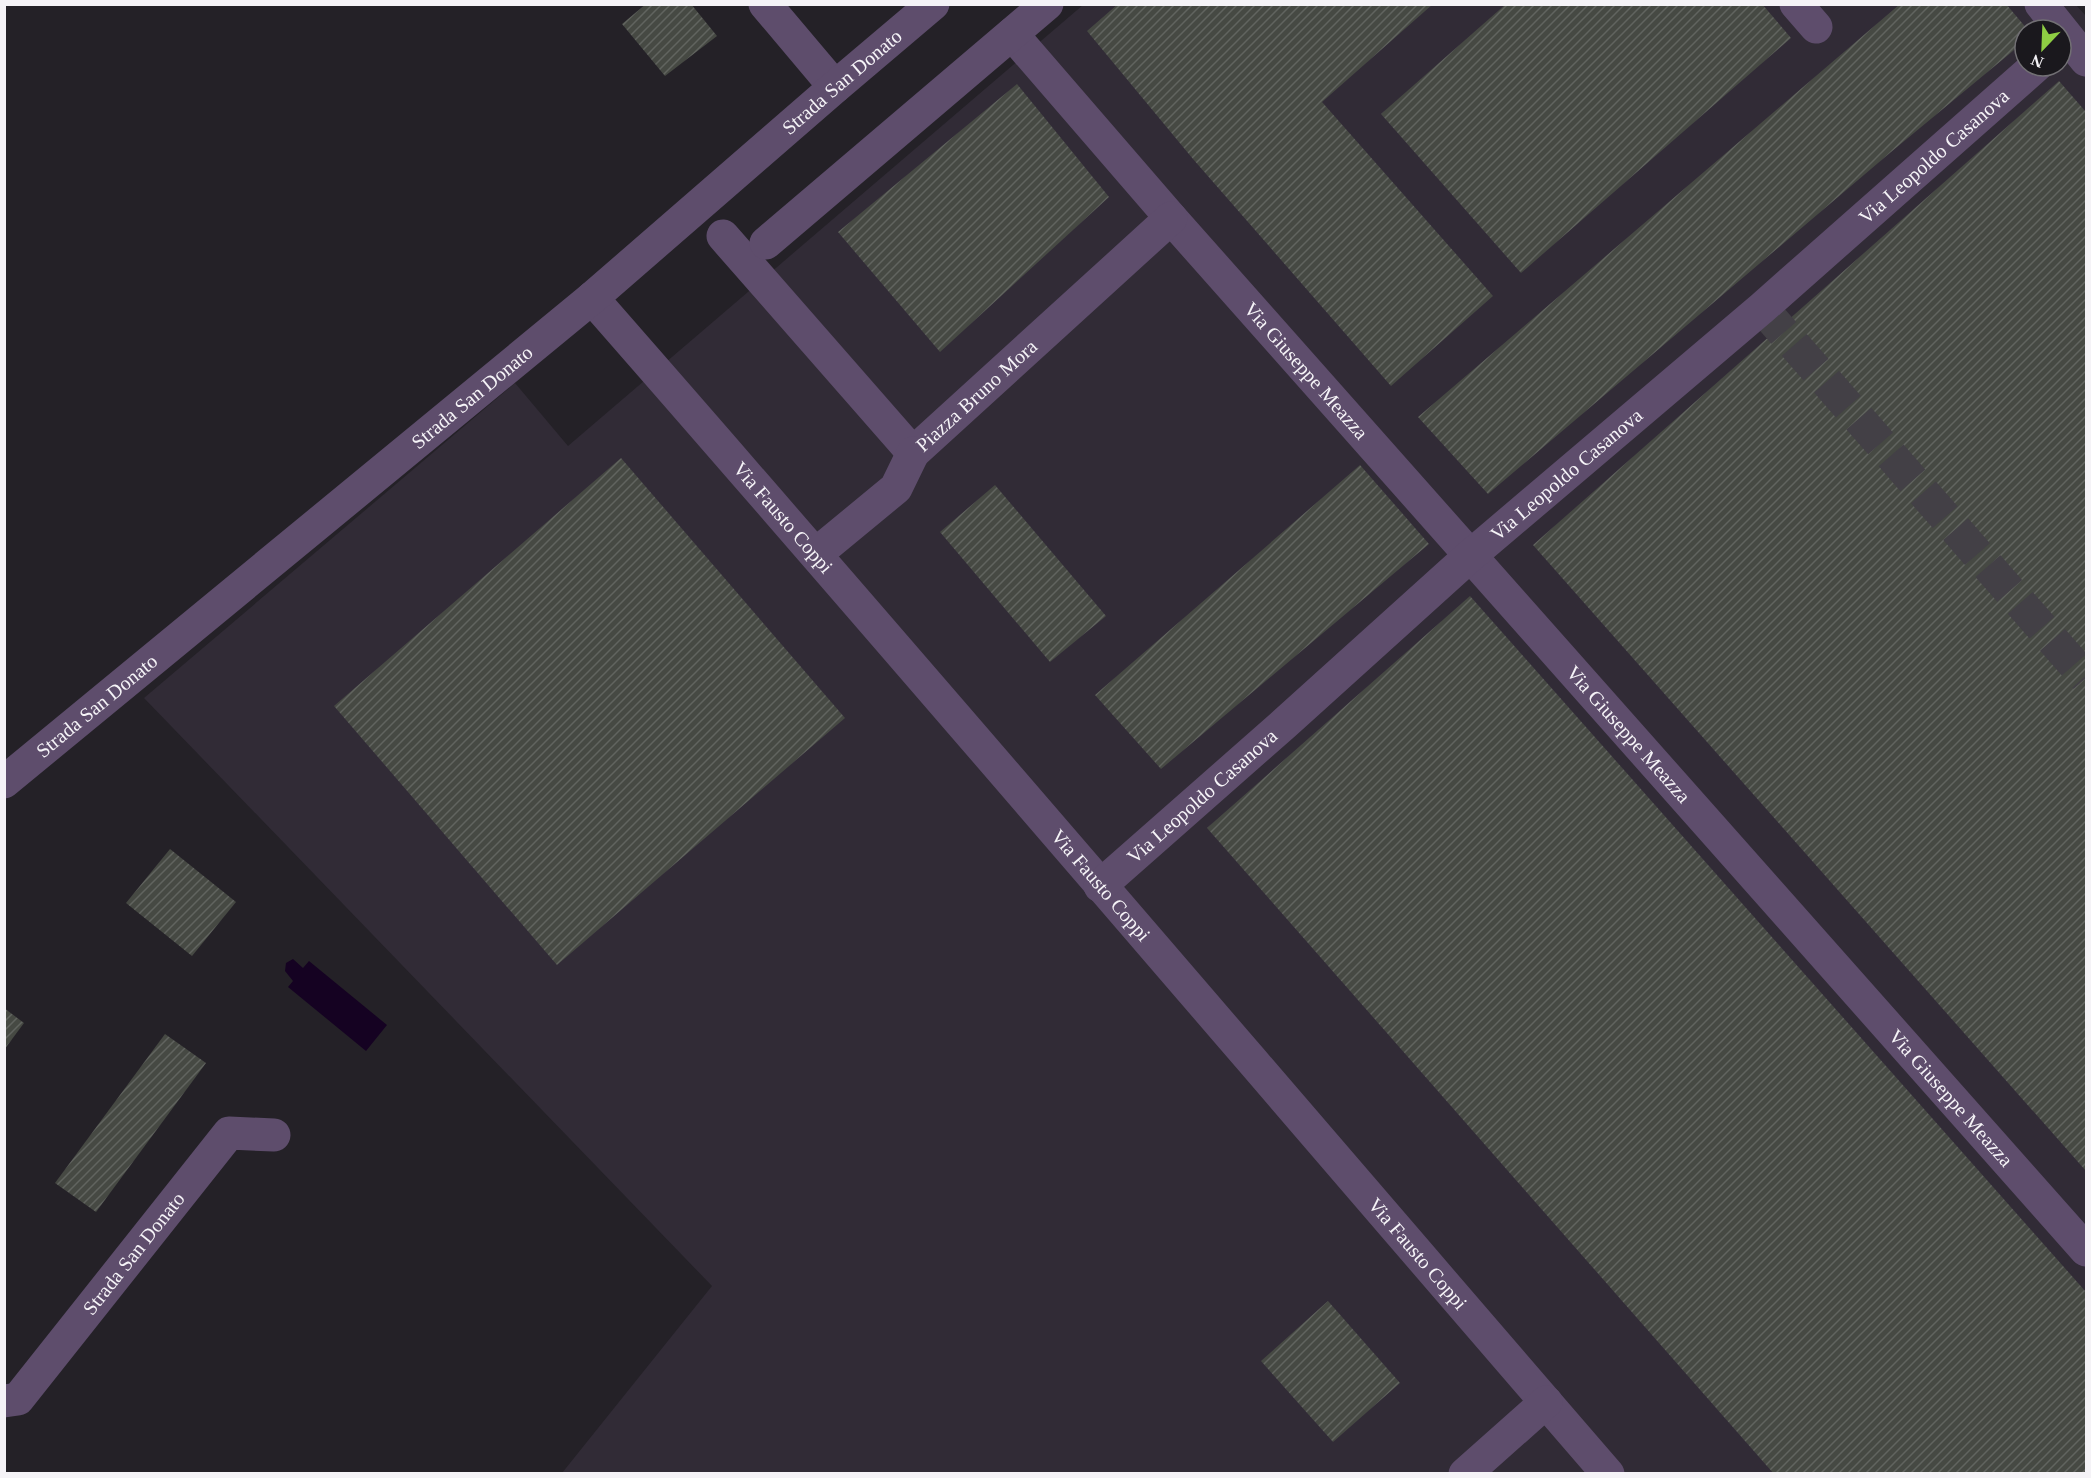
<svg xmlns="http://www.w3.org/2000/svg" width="2091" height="1478" viewBox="0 0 2091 1478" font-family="'Times New Roman',serif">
  <defs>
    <pattern id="building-hatch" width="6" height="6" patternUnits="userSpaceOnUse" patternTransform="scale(1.5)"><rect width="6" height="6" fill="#464943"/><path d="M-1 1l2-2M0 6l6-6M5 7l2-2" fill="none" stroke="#61645f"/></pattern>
  </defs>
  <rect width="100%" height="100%" fill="#242127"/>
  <!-- built -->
  <path fill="#312b36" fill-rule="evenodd" d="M1083 5H2076L2086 16V1473H562L712 1286 144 698 515 383 568 446ZM2025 30H2061V66H2025Z"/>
  <!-- water -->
  <path fill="#150222" d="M293 959 303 968 309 961 387 1025 366 1051 288 987 293 981 285 971 286 963Z"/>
  <!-- building -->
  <g fill="url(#building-hatch)">
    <path d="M646 4H691L717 36 665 76 622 24Z"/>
    <path d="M1118 4H1433L1322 102 1493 296 1391 386 1193 159 1087 31Z"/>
    <path d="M1506 4H1762L1791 38 1521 273 1381 114Z"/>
    <path d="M1900 4H2006L2028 30H2025V41L1891 152 1488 494 1418 417Z"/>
    <path d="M2059 81 2086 112V1171L1533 545Z"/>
    <path d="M1017 84 1109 197 940 352 838 232Z"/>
    <path d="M621 458 845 718 557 965 334 706Z"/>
    <path d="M1360 465 1429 544 1161 769 1095 695Z"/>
    <path d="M995 485 1106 616 1050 662 940 532Z"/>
    <path d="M1470 596 2086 1292V1474H1774L1207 828Z"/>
    <path d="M170 849 236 902 192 956 126 903Z"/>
    <path d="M4 1008 24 1023 4 1050Z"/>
    <path d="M165 1034 206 1063 96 1212 55 1183Z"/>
    <path d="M1328 1301 1400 1383 1333 1442 1261 1361Z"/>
  </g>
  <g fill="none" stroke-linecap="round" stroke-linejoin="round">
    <!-- minor-tunnel -->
    <path stroke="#434046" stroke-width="33" stroke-dasharray="33 16" stroke-linecap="butt" d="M1762 308 2086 678"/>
    <!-- minor -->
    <g stroke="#5e4d6c" stroke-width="33">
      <path d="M765 4 835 87"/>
      <path d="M1796 4 1816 27"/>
      <path d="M2041 4 2086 60"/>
      <path id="s1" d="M1012 34 1171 218 2086 1250"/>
      <path id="s2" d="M723 236 913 453 1171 218"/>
      <path d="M766 243 1047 4"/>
      <path id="s3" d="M592 298C933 687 1269 1082 1608 1474"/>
      <path d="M816 554 896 488 913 453"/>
      <path id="s4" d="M4 782 592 298 835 87 933 4"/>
      <path id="s5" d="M1100 886 1285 723 1470 556 1762 308 2036 66"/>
      <path id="s6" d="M4 1401 18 1399 229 1133 274 1135"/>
      <path d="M1465 1474 1546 1402"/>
    </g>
  </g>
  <g text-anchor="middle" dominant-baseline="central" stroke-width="4.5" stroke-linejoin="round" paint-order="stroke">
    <!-- street labels -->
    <g font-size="20" fill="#f5f3f7" stroke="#1a181d">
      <text stroke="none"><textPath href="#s4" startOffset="1092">Strada San Donato</textPath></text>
      <text stroke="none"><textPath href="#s5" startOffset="1108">Via Leopoldo Casanova</textPath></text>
      <text stroke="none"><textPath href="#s1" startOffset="447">Via Giuseppe Meazza</textPath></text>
      <text stroke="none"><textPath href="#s2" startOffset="374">Piazza Bruno Mora</textPath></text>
      <text stroke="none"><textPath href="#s4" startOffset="606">Strada San Donato</textPath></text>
      <text stroke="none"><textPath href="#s5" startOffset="622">Via Leopoldo Casanova</textPath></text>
      <text stroke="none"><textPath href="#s3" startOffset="291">Via Fausto Coppi</textPath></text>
      <text stroke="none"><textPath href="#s4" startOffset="120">Strada San Donato</textPath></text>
      <text stroke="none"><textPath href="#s1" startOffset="933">Via Giuseppe Meazza</textPath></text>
      <text stroke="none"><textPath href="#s5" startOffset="136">Via Leopoldo Casanova</textPath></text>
      <text stroke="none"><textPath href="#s3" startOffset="777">Via Fausto Coppi</textPath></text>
      <text stroke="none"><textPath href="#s1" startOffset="1419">Via Giuseppe Meazza</textPath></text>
      <text stroke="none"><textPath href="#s6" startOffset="200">Strada San Donato</textPath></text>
      <text stroke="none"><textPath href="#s3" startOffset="1263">Via Fausto Coppi</textPath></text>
    </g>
  </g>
  <!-- border -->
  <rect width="2091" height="1478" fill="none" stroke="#f5f3f7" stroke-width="12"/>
  <!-- north arrow -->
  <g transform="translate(2043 48) rotate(203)"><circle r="28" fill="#1a181d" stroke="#727074" stroke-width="1.5"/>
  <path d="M0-4.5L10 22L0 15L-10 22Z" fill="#8ece43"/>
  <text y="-9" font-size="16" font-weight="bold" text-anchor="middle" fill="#f5f3f7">N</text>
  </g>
</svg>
